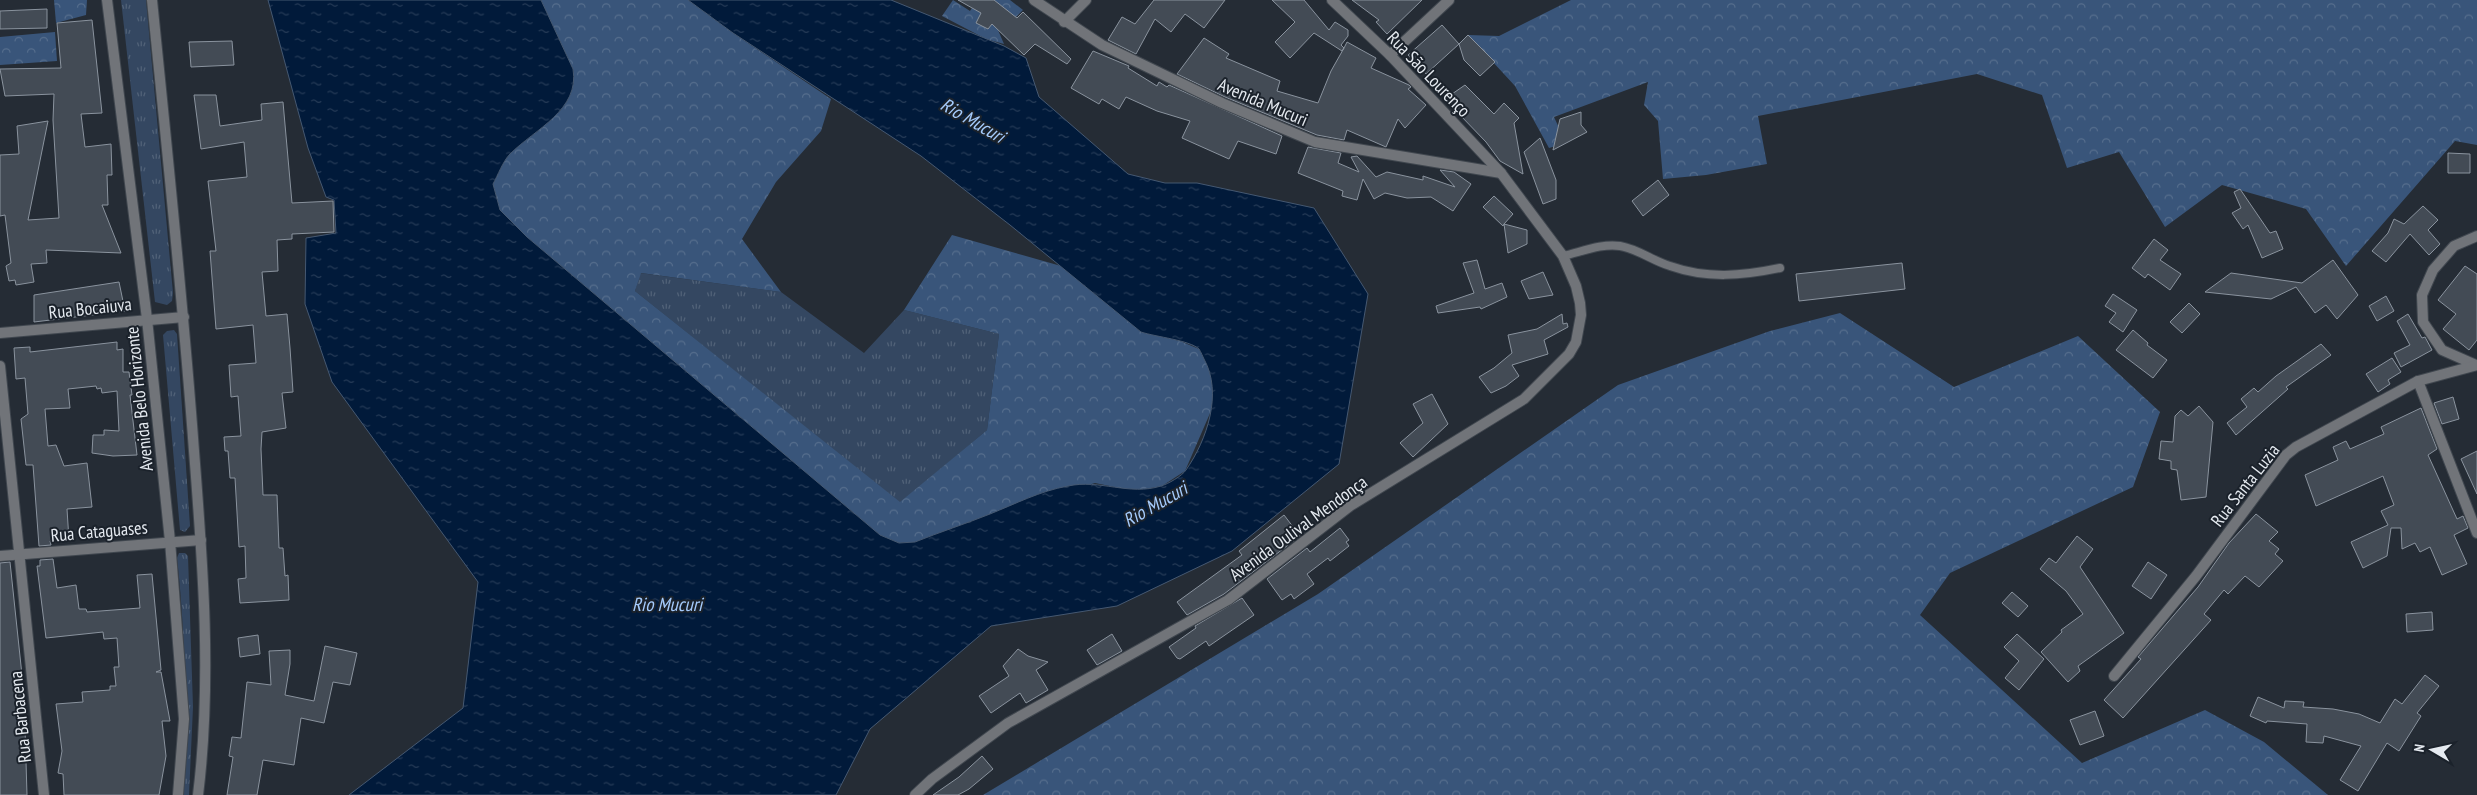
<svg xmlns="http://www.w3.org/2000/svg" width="2477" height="795" viewBox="0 0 2477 795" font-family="'PT Sans Narrow',sans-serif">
  <defs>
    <pattern id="grass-tufts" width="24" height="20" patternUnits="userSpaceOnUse" patternTransform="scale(1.25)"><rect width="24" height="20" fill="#344761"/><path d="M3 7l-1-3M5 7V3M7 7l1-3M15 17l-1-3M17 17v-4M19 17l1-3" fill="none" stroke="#516278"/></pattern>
    <pattern id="forest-crowns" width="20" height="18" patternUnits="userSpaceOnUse" patternTransform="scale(1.25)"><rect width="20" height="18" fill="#39557a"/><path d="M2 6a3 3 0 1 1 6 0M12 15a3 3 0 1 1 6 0" fill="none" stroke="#566e8d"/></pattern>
    <pattern id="water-ripples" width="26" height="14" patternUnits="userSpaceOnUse" patternTransform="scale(1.25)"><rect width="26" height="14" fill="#011a3a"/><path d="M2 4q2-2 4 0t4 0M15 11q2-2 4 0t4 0" fill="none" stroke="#263b57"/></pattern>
  </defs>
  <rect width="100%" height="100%" fill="#252c35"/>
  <!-- grass -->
  <g fill="url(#grass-tufts)">
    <path d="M121 0H146L173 293 172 301 167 305 155 302Z"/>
    <path d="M640 273 781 292 864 353 904 310 999 334 987 430 900 503 635 291Z"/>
    <path d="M174 330 177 334 190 526 185 532 180 530 163 335 167 331Z"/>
    <path d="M179 553H185L188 556 193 707 189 795H183C186 715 186 637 177 558Z"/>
  </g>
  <!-- forest -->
  <g fill="url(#forest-crowns)">
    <path d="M54 0H87L86 15 56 23Z"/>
    <path d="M541 0H688L733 33 831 99 821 131 776 182 742 239 781 292 641 273 635 291 900 502 987 430 999 334 904 310 952 235 1061 266 1141 332 1180 341 1199 349 1208 366 1214 389 1211 411 1185 471 1162 486 1134 491 1095 483 988 515 915 542 899 543 880 535 527 237 500 210 493 184C498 175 503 161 510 154 535 129 580 110 573 69Z"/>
    <path d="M953 0 970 11 977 0H1010L1023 10 1015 18 1011 16 998 30 1004 44 986 39 942 16Z"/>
    <path d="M1571 0H2477V145L2455 141 2346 266 2306 209 2222 185 2165 227 2119 152 2067 168 2042 95 1977 74 1758 116 1767 164 1706 175 1663 179 1658 121 1644 105 1648 82 1554 117 1566 143 1549 148 1515 86 1468 35 1499 36Z"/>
    <path d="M55 32 57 61 0 65V37Z"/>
    <path d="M1840 313 1954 387 2078 336 2160 412 2133 487 1950 573 1920 615 2082 763 2205 710 2264 742 2328 795H983L1318 594 1618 385 1770 331Z"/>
  </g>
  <!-- water -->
  <path fill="url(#water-ripples)" stroke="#455871" d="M268 0H541L573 69C580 110 535 129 510 154 503 161 498 175 493 184L500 210 527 237 880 535 899 543 915 542C940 532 965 524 990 514 1015 504 1040 491 1068 486 1100 479 1129 496 1161 486 1168 484 1182 476 1186 470 1207 440 1223 393 1204 359 1203 357 1201 352 1199 349 1189 340 1156 337 1141 332L1010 225 921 156 733 33 688 0H891L1004 46 1026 58 1039 97 1128 174 1165 183H1197L1314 208 1368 294 1339 464 1232 551 1117 606 991 626 870 729 836 795H349L463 708 478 582 332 382 305 304 306 238 336 233 334 200 326 197 308 148Z"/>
  <!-- building -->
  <g fill="#434b55" stroke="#8a939e">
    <path d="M958 0H994L1017 18 1023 12 1071 59 1067 64 1035 44 1024 55 992 24 988 29 976 23 981 13Z"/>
    <path d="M1154 0H1225L1204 28 1185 14 1171 32 1155 19 1136 54 1108 40 1122 17 1135 24Z"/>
    <path d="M1272 0H1304L1329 30 1335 22 1348 30V36L1341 45 1344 48 1347 42 1376 58 1371 68 1409 85 1411 87 1408 89 1426 105 1405 128 1398 119 1386 147 1347 130 1344 140 1317 135 1225 97 1177 74 1204 38 1229 54 1226 58 1280 81 1277 91 1318 103 1331 71 1344 48 1342 51 1314 33 1290 58 1275 42 1295 22Z"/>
    <path d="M1352 0H1422L1387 34 1376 22 1379 20Z"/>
    <path d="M47 9V28L0 29V11Z"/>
    <path d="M92 20 102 113 81 114 85 147 111 144 112 175H107L108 205H102L121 253 46 250 47 263 31 264 34 282 16 285 15 280 9 281 6 266 11 263 5 215 0 216V155L19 154 17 126 48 121 28 220 59 218 53 120 54 94 5 96 0 69 61 68 57 23Z"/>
    <path d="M1442 25 1459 44 1426 74 1408 55Z"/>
    <path d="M1468 35 1495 62 1480 76 1464 60 1459 44Z"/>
    <path d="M232 41 234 65 191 67 189 42Z"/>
    <path d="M1093 51 1129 66 1128 68 1157 86 1159 82 1167 87 1169 85 1282 136 1276 154 1238 141 1229 159 1182 138 1190 121 1157 111 1126 97 1119 109 1102 99 1099 104 1071 88Z"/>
    <path d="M1465 85 1494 114 1504 103 1519 118 1514 123 1523 174 1500 161 1486 142 1459 114 1452 94Z"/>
    <path d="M194 95H216L220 126 262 120 261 104 283 102 292 203 333 201 334 232 292 234V239L277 240 278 271 262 272 266 316 287 314 290 348 293 392 282 393 286 428 262 432 261 449 263 495H277L279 548H283L285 576 288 575 289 600 240 603 238 579 246 578 245 546 239 547 235 478H230L228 451H225L224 437 241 436 238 396 231 397 229 365 256 363 253 325 216 329 210 251H216L208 181 247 177 244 142 201 149Z"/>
    <path d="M1581 112V125L1587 132 1553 150 1560 119Z"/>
    <path d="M1540 138 1556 180V199L1543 204 1524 152Z"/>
    <path d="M1308 147 1341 153 1338 163 1359 172 1351 157 1357 156 1376 177 1387 172 1423 180V176L1455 187 1440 170 1454 172 1471 184 1453 211 1431 197 1407 198 1385 193 1374 199 1363 179 1357 200 1342 196 1343 191 1298 173Z"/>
    <path d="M2448 153 2470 154V173H2448Z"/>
    <path d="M1658 180 1669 195 1643 216 1632 201Z"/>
    <path d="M2240 189 2270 233 2276 231 2283 249 2262 258 2248 225 2243 229 2232 213 2241 208 2234 192Z"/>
    <path d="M1494 196 1513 214 1504 224 1527 230V244L1508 253 1504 224 1503 226 1483 207Z"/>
    <path d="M2423 206 2438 220 2428 230 2440 244 2429 255 2410 234 2386 262 2372 251 2388 233 2394 219 2404 224Z"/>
    <path d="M2154 239 2168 250 2160 260 2181 274 2170 290 2148 274 2145 278 2132 268Z"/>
    <path d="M1477 260 1485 289 1502 283 1507 297 1481 309 1480 307 1438 313 1436 306 1474 293 1463 263Z"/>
    <path d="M2333 260 2358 295 2337 319 2326 305 2315 313 2296 287 2271 299 2205 292 2231 273 2302 283Z"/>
    <path d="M1902 263 1905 289 1799 301 1796 274Z"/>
    <path d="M2465 266 2477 274V340L2469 350 2443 329 2456 314 2438 300Z"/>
    <path d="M1543 272 1553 295 1529 299 1521 281Z"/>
    <path d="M119 282 125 311 34 322V295Z"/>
    <path d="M2113 294 2137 310 2123 332 2109 322 2116 313 2105 306Z"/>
    <path d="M2386 296 2394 311 2377 321 2369 306Z"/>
    <path d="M2189 303 2200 314 2182 333 2170 322Z"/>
    <path d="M1562 314 1563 324 1567 323 1568 327 1544 340 1548 354 1512 365 1519 376 1506 386 1491 393 1479 377 1494 368 1512 353 1508 335 1537 329Z"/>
    <path d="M2408 314 2422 338 2425 337 2432 350 2401 367 2394 353 2410 345 2397 321Z"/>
    <path d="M2133 330 2148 343 2147 345 2167 360 2153 378 2116 350Z"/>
    <path d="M117 342V350L123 349V372H129L132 395H130L137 455 113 456 92 453 93 435H104V430L119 431 117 391 102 393 101 388 97 389 96 386 68 389 70 408 45 409 48 446 56 445 64 466 87 463 92 507 67 509 69 540 50 541 51 545 39 546 33 465H26L21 419 28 414 25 378 16 379 14 348 30 347V352Z"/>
    <path d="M2321 344 2331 355 2286 387 2288 389 2236 435 2227 423 2247 407 2241 399 2254 388 2258 392 2276 376Z"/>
    <path d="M2392 358 2401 372 2388 380 2390 384 2378 392 2366 374Z"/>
    <path d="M1432 394 1448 424 1413 457 1400 443 1423 423 1413 404Z"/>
    <path d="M2453 397 2459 419 2442 424 2434 403Z"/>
    <path d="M2199 406 2213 422 2206 497 2181 500 2177 470 2171 469V461L2159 459 2161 441 2173 442 2175 416 2181 410 2188 416Z"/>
    <path d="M2421 408 2437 449 2428 455 2457 519 2463 516 2468 528 2454 535 2467 564 2442 575 2430 547 2420 552 2415 543 2402 549 2401 528H2391L2387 556 2363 568 2351 542 2388 525 2381 511 2394 505 2383 476 2316 506 2305 475 2338 460 2333 447 2346 441 2350 449 2384 434 2381 427Z"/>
    <path d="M2477 451V494L2461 459Z"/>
    <path d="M2256 514 2278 532 2269 541 2279 549 2275 554 2283 561 2259 587 2245 576 2228 594 2224 590 2204 614 2211 620 2123 718 2104 700 2141 659 2138 657 2198 587 2229 543Z"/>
    <path d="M1284 515 1300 536 1224 594 1187 615 1177 602 1242 555 1239 551Z"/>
    <path d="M1340 528 1349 540 1346 542 1349 546 1330 561 1328 558 1307 574 1314 584 1294 599 1291 594 1282 600 1267 579 1307 548 1310 552Z"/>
    <path d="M2077 536 2093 549 2080 567 2124 633 2078 666 2080 671 2068 682 2041 652 2062 632 2061 630 2083 614 2066 591 2040 569 2049 558 2056 563Z"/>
    <path d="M53 559 57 588 76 585 79 609H86L87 612 140 608 137 575 152 574 161 670 156 672H161L170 721H162L166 756 159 795H64L63 774 58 773 62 751 56 704 83 702 82 692 110 690V686H116L114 667H119L117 638 104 639 103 632 46 638 37 566H40V560Z"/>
    <path d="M10 562 24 694 27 795H0V563Z"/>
    <path d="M2148 562 2167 575 2151 599 2132 586Z"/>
    <path d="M2012 592 2028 606 2018 617 2002 603Z"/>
    <path d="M1242 598 1254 615 1209 646 1206 641 1180 659 1177 658 1169 647 1196 628 1195 626Z"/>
    <path d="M2432 612 2433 630 2407 632 2406 614Z"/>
    <path d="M1112 634 1122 651 1097 665 1087 650Z"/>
    <path d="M2017 634 2044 659 2019 690 2005 678 2019 661 2004 647Z"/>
    <path d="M258 635 260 654 240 657 238 638Z"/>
    <path d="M325 646 357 653 350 685 333 682 324 723 301 718 294 765 263 760 257 795H227L233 757 229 756 232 737 241 738 247 682 271 685 269 651 290 650V664L285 695 314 701Z"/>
    <path d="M1018 649 1028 656 1048 662 1036 670 1048 690 1026 703 1020 693 991 713 979 696 1009 676 1003 666Z"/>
    <path d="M2425 675 2439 686 2417 713 2421 716 2399 751 2387 743 2358 791 2340 780 2361 746 2324 736 2323 743 2306 742 2307 724 2267 721 2266 723 2250 716 2258 697 2284 708 2285 701 2304 702 2303 707 2333 709 2359 714 2380 723 2395 699 2402 704Z"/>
    <path d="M2095 711 2104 736 2080 745 2070 720Z"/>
    <path d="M982 756 993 769 969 789 958 795H933L959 777Z"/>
  </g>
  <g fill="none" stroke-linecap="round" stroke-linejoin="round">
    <!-- service casing -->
    <g stroke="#40474f" stroke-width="10">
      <path id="service" d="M1563 256C1581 252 1602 243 1620 246 1638 249 1653 261 1670 266 1707 279 1742 276 1780 268"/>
    </g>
    <!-- minor casing -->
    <g stroke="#40474f" stroke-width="12">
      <g id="minor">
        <path d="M1034 0 1102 45 1222 103 1315 142 1501 173"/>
        <path d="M1064 22 1086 0"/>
        <path d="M1390 55 1449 0"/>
        <path d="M0 333 184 317"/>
        <path d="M2476 365 2442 350 2423 322 2422 295 2433 270 2454 246 2477 236"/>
        <path d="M0 366 44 795"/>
        <path d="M2418 381 2477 533"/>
        <path d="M0 556 201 540"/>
        <path d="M2114 676 2196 576 2286 455 2296 447 2418 381 2477 365"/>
        <path d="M915 795 932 779 1008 723 1228 600 1350 506 1524 399 1569 354 1576 342 1581 315 1580 303 1576 286 1563 256 1501 173 1390 55 1332 0"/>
      </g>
    </g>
    <!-- tertiary casing -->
    <g stroke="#40474f" stroke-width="12">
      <g id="tertiary">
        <path d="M107 0 147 319 170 541 184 719 178 795"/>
        <path d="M152 0C167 150 183 300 194 451 203 565 212 681 198 795"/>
      </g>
    </g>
    <!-- service -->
    <use href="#service" stroke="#717479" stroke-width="8"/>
    <!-- minor -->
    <use href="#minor" stroke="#717479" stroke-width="10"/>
    <!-- tertiary -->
    <use href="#tertiary" stroke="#717479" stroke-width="10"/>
  </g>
  <g text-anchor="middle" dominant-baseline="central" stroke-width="4" stroke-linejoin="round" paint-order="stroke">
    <!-- street labels -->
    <g font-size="18" fill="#e5eaf0" stroke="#1b222b">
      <text transform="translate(1429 74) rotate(46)">Rua São Lourenço</text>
      <text transform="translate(1263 102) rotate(23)">Avenida Mucuri</text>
      <text transform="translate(90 308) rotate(-6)">Rua Bocaiuva</text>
      <text transform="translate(139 399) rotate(-96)">Avenida Belo Horizonte</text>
      <text transform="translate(2245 485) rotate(-52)">Rua Santa Luzia</text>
      <text transform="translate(1298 528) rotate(-36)">Avenida Oulival Mendonça</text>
      <text transform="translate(99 531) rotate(-5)">Rua Cataguases</text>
      <text transform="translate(20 717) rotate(-96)">Rua Barbacena</text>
    </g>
    <!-- water labels -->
    <g font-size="19" font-style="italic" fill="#a5cbfc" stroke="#1b222b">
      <text transform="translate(973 120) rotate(30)">Rio Mucuri</text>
      <text transform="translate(1155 504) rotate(-30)">Rio Mucuri</text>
      <text x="667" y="604">Rio Mucuri</text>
    </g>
  </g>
  <!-- north arrow -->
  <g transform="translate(2432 750) rotate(279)" stroke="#1b222b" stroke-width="4" paint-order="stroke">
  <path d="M0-4L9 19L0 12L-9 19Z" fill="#e5eaf0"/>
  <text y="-8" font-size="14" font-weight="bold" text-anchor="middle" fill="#e5eaf0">N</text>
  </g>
</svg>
